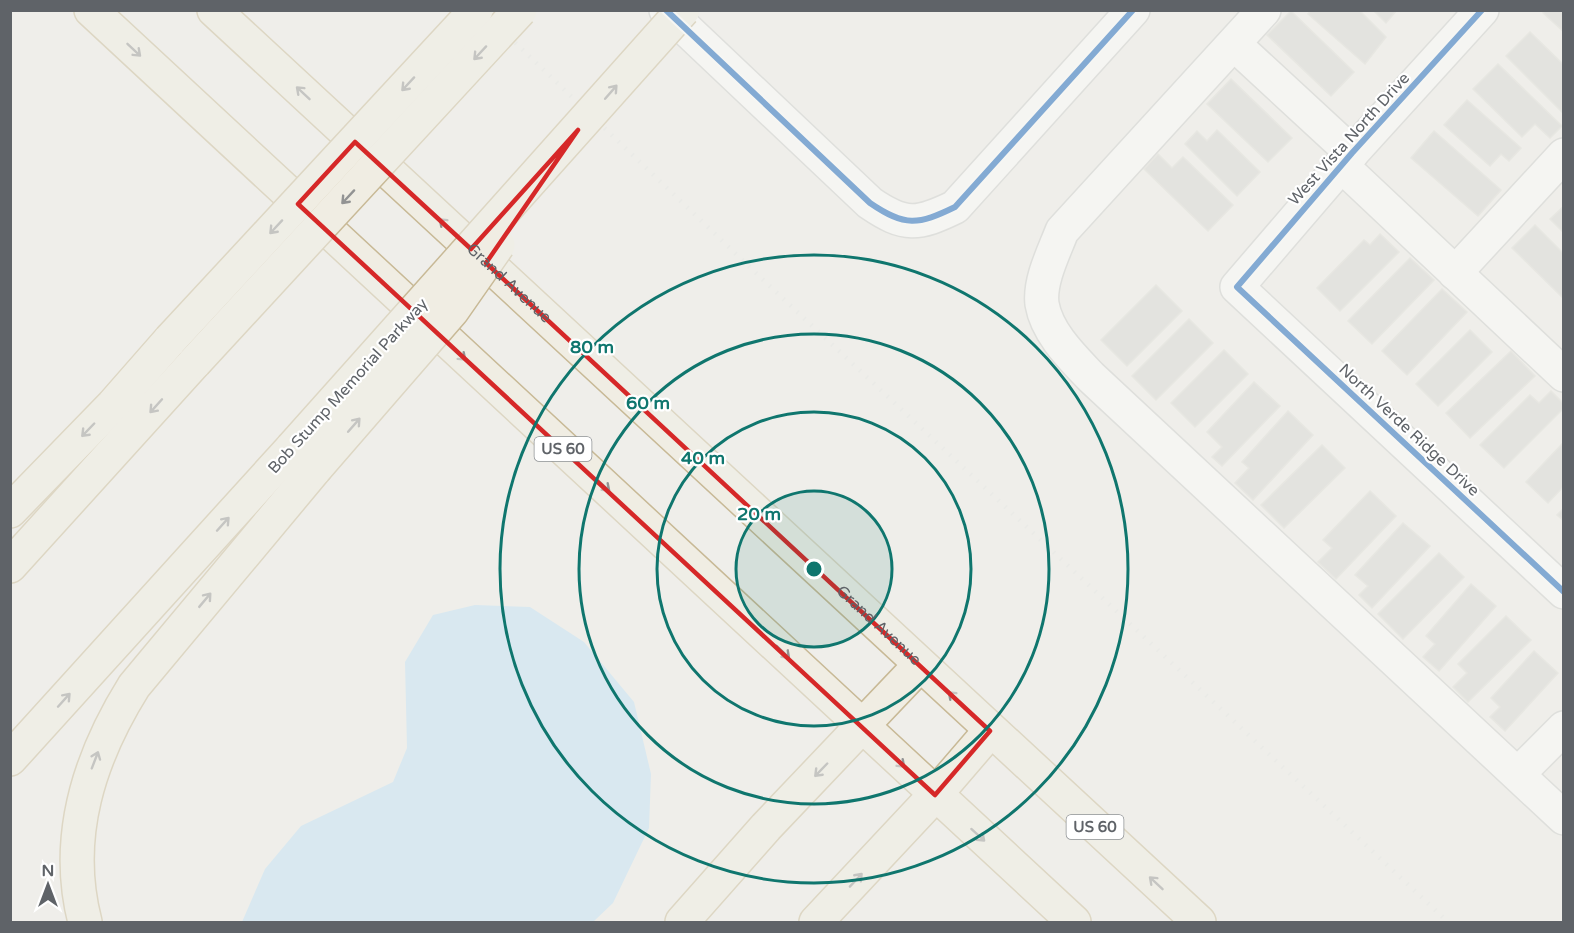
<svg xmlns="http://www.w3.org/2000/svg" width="1574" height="933" viewBox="0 0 1574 933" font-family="'Varela Round',sans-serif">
  <rect width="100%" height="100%" fill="#efeeea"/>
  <!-- water -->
  <path fill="#bfe0f9" d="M475 605 530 607 584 642 634 702 651 774 649 828 613 903 593 922H242L265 869 301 826 393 782 407 748 405 662 433 615Z"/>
  <!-- building -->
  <g fill="#d6d5d3" stroke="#deddd9" stroke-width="1.5">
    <path d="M1311 10H1359L1386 37 1365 64 1308 14Z"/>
    <path d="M1373 10H1397L1386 23Z"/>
    <path d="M1545 10H1564V32L1543 13Z"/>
    <path d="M1291 11 1354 72 1331 96 1267 35Z"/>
    <path d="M1530 32 1564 65 1562 112 1506 56Z"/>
    <path d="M1498 64 1562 126 1550 138 1535 124 1522 137 1473 89Z"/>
    <path d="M1231 79 1292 138 1268 162 1207 104Z"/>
    <path d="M1467 100 1521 148 1509 161 1501 154 1490 166 1444 125Z"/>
    <path d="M1217 130 1260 172 1237 196 1185 144 1197 131 1207 141Z"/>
    <path d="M1434 131 1501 190 1478 216 1411 158Z"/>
    <path d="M1158 154 1172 168 1183 157 1233 205 1208 231 1144 169Z"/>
    <path d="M1564 206V233L1550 219Z"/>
    <path d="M1535 225 1564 254V299L1512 248Z"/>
    <path d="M1380 234 1399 252 1340 311 1317 288 1364 240 1370 245Z"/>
    <path d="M1410 258 1434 280 1372 344 1348 321Z"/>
    <path d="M1156 285 1182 311 1127 366 1101 340Z"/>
    <path d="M1442 289 1467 312 1407 375 1382 351Z"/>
    <path d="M1189 319 1213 343 1156 400 1132 376Z"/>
    <path d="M1470 330 1492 352 1438 406 1416 384Z"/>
    <path d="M1224 350 1248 374 1195 427 1171 403Z"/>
    <path d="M1511 351 1535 376 1470 438 1446 413Z"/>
    <path d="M1254 382 1280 406 1222 466 1212 457 1222 447 1207 432Z"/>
    <path d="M1551 391 1564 404V408L1504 468 1480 445 1530 395 1539 403Z"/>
    <path d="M1288 411 1313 435 1253 500 1235 483 1249 468 1242 462Z"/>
    <path d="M1564 442V486L1548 503 1526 482Z"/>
    <path d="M1322 445 1345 468 1284 528 1261 505Z"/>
    <path d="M1370 491 1396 516 1336 579 1318 562 1332 548 1323 540Z"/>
    <path d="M1564 508V521L1557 515Z"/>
    <path d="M1403 523 1430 546 1372 608 1359 595 1368 586 1355 575Z"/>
    <path d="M1439 553 1464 577 1403 639 1378 614Z"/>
    <path d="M1471 584 1496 606 1439 671 1423 657 1435 644 1426 636Z"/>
    <path d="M1506 616 1531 640 1468 702 1453 687 1467 673 1458 664Z"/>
    <path d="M1534 651 1558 673 1505 731 1490 717 1500 707 1491 698Z"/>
  </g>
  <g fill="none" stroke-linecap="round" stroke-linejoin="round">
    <!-- minor casing -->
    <g stroke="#cbcccc" stroke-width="36">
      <g id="minor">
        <path d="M666 10 870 203C905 227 918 225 955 207L1133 10"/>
        <path d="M1264 10 1062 231C1054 252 1039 281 1042 304 1047 333 1072 357 1091 377L1564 818"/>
        <path d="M1482 10 1352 153 1237 287 1564 592"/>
        <path d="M1234 44 1352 153"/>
        <path d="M1342 166 1564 375"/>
        <path d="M1455 273 1564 155"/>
        <path d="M1518 774 1564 728"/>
      </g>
    </g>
    <!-- highway casing -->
    <g stroke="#c8b996" stroke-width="36">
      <g id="highway">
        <path d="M91 10 1074 922"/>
        <path id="s1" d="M214 10 1199 922"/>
        <path d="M10 511 113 405 170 340"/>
        <path d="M10 566 195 362"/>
        <path d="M10 759 292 448"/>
        <path d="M85 922C63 837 89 758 134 686L315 469"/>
        <path d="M682 922 766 827 920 665"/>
        <path d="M816 922 935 795 990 731"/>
      </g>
    </g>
    <!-- minor -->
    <use href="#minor" stroke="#fdfcfc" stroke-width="33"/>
    <!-- highway -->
    <use href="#highway" stroke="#f0ede3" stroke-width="33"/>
    <!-- rail -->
    <path stroke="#e4e4e4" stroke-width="4.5" stroke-dasharray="1.5 8" stroke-linecap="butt" d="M481 10 759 276 1448 922"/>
    <!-- highway-bridge casing -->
    <g stroke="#c8b996" stroke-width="36" stroke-linecap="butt">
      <g id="highway-bridge">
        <path d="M170 340 476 10"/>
        <path d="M195 362 520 10"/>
        <path d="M292 448 683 10"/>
        <path d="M315 469 452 311 498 245"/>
      </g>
    </g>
    <!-- highway-bridge -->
    <use href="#highway-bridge" stroke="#f0ede3" stroke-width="33"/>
    <!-- cycleway casing -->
    <g stroke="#fff" stroke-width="10">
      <g id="cycleway">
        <path d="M666 10 870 203C905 227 918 225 955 207L1133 10"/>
        <path d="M1482 10 1352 153 1237 287 1564 592"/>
      </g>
    </g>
    <!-- cycleway -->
    <use href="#cycleway" stroke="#0057b8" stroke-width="6"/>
  </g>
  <!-- one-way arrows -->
  <defs><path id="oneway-shaft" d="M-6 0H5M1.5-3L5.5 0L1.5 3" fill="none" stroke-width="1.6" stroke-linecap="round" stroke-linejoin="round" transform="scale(1.5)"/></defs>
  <g stroke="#929393">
    <use href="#oneway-shaft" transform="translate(134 50) rotate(43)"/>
    <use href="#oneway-shaft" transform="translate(480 53) rotate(133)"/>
    <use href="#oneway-shaft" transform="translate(408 84) rotate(133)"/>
    <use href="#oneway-shaft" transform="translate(611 92) rotate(-49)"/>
    <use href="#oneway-shaft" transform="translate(303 93) rotate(-137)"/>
    <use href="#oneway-shaft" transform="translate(348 197) rotate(133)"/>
    <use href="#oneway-shaft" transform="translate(446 225) rotate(-137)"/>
    <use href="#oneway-shaft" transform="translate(276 227) rotate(133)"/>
    <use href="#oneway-shaft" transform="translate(459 354) rotate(42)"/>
    <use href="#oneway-shaft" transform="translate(156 406) rotate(132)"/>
    <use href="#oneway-shaft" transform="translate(354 425) rotate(-49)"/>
    <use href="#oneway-shaft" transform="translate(88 430) rotate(134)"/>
    <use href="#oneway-shaft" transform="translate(603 485) rotate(42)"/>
    <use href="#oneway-shaft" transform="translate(223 524) rotate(-48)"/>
    <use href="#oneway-shaft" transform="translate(205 600) rotate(-50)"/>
    <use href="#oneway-shaft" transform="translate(783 652) rotate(44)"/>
    <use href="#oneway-shaft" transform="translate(955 698) rotate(-137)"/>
    <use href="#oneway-shaft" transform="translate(64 700) rotate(-48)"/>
    <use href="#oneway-shaft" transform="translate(95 760) rotate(-69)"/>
    <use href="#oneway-shaft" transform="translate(898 761) rotate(43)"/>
    <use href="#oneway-shaft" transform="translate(821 770) rotate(134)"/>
    <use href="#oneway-shaft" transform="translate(978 835) rotate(42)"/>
    <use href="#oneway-shaft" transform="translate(856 880) rotate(-47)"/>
    <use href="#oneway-shaft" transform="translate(1156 883) rotate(-137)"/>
  </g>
  <!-- marked area -->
  <path d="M0 0H1574V933H0ZM578 130 486 263 990 731 935 795 298 204 355 142 471 249Z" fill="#efeeea" fill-opacity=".55" fill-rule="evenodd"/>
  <path fill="none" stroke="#d62828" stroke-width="4.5" stroke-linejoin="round" d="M578 130 486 263 990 731 935 795 298 204 355 142 471 249Z"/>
  <!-- distance rings -->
  <circle cx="814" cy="569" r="78" fill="#0f766e" fill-opacity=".12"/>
  <g fill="none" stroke="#0f766e" stroke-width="3">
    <circle cx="814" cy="569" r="78"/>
    <circle cx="814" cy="569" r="157"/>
    <circle cx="814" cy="569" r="235"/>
    <circle cx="814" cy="569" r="314"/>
  </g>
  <g text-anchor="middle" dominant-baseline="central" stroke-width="4.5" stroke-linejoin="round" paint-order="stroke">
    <!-- shield labels -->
    <g fill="#fff" stroke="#8f9295" stroke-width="1.5">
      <rect x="534.5" y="437" width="57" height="24" rx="4.5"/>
      <rect x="1066.5" y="815" width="57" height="24" rx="4.5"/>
    </g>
    <g font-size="15" font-weight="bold" fill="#5f6368">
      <text x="563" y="449">US 60</text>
      <text x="1095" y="827">US 60</text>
    </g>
    <!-- street labels -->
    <g font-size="16" fill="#5f6368" stroke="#fff">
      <text transform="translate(1349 139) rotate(-48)">West Vista North Drive</text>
      <text stroke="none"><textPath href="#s1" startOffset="402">Grand Avenue</textPath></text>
      <text transform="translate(348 386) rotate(-48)">Bob Stump Memorial Parkway</text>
      <text transform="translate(1409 430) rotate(43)">North Verde Ridge Drive</text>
      <text stroke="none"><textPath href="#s1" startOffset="906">Grand Avenue</textPath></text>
    </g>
  </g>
  <circle cx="814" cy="569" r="9" fill="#0f766e" stroke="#fff" stroke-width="3"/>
  <g font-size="18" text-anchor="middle" font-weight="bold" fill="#0f766e" stroke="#fff" stroke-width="4.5" stroke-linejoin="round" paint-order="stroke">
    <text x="592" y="353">80 m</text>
    <text x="648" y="409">60 m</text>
    <text x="703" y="464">40 m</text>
    <text x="759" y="520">20 m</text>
  </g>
  <!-- border -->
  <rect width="1574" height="933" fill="none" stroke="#5f6368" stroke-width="24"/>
  <!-- north arrow -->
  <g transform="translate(48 885)" stroke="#ffffff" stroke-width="4.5" paint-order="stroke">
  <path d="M0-4.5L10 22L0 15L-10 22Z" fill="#5f6368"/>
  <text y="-9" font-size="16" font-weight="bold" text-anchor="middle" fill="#5f6368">N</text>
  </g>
</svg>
